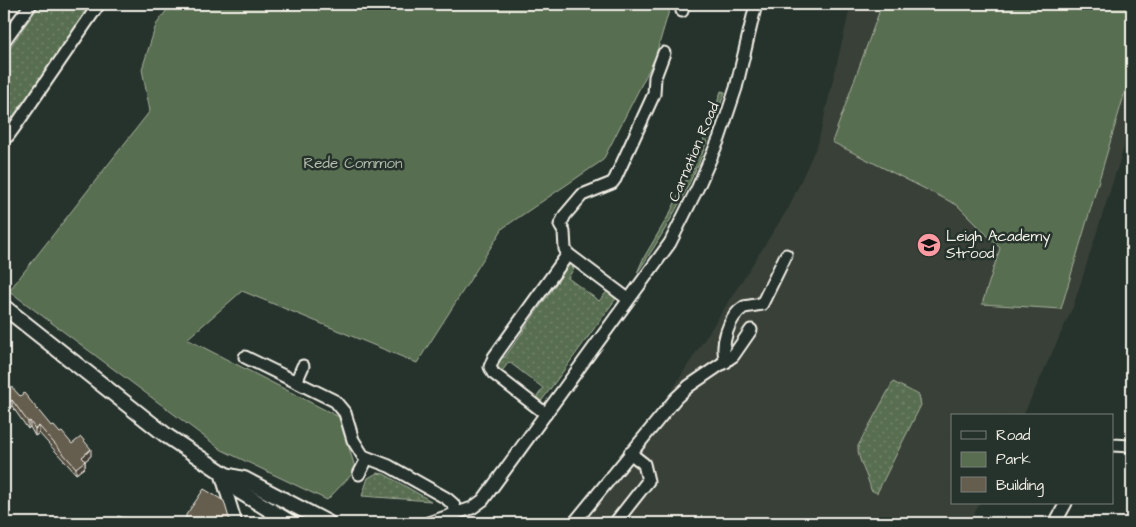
<svg xmlns="http://www.w3.org/2000/svg" width="1136" height="527" viewBox="0 0 1136 527" font-family="'Architects Daughter',sans-serif">
  <defs>
    <pattern id="grass-dots" width="8" height="8" patternUnits="userSpaceOnUse" patternTransform="scale(1.25)"><rect width="8" height="8" fill="#596e51"/><path d="M2 2h.1M6 6h.1" fill="none" stroke="#71836a" stroke-width="1.8" stroke-linecap="round"/></pattern>
  </defs>
  <rect width="100%" height="100%" fill="#26332d"/>
  <filter id="ink" filterUnits="userSpaceOnUse"><feTurbulence type="fractalNoise" baseFrequency=".02" numOctaves="2"/><feDisplacementMap in="SourceGraphic" scale="10" xChannelSelector="R" yChannelSelector="G"/><feConvolveMatrix kernelMatrix="1 2 1 2 8 2 1 2 1" color-interpolation-filters="sRGB"/></filter>
  <g filter="url(#ink)">
    <!-- built -->
    <path fill="#394037" d="M851 4H1132V122L1073 307 1023 416H952V503H980L969 523H572L649 426 789 207 818 143Z"/>
    <!-- grass -->
    <g fill="url(#grass-dots)" stroke="#a6b09c">
      <path d="M40 4H94L13 123 4 129V56Z"/>
      <path d="M721 91 725 92 697 168 693 166 713 116Z"/>
      <path d="M692 168 696 169C679 206 660 240 637 273L643 259 670 213Z"/>
      <path d="M577 263 568 278 599 301 610 288 617 297 540 403 534 401 543 388 509 362 499 375 496 370 498 358 505 357 563 274 564 267Z"/>
      <path d="M893 382 919 395 921 405 877 493 871 490C868 475 857 460 858 446Z"/>
      <path d="M377 473 384 474 431 501 362 496 368 478Z"/>
    </g>
    <!-- park -->
    <g fill="#596e51" stroke="#a6b09c">
      <path d="M171 4H671L655 58 603 160 503 228 417 363 242 291 187 339 339 417 356 470 327 500 222 450 9 291 150 111 142 69 156 25Z"/>
      <path d="M882 4H1132V68L1061 309 982 304 1000 248 957 205 832 142Z"/>
    </g>
    <g fill="none" stroke-linecap="round" stroke-linejoin="round">
      <!-- minor casing -->
      <g stroke="#f4f1e8" stroke-width="15">
        <g id="minor">
          <path d="M682 11 683 4"/>
          <path d="M4 41 31 4"/>
          <path d="M4 137 8 136 16 125 99 4"/>
          <path d="M568 254 565 249 564 232 560 225 565 215 582 195 612 183 615 179 654 94 655 77 664 53"/>
          <path d="M245 357 335 401 345 413 353 440 363 456 389 466 446 498 453 504 457 513"/>
          <path d="M726 362C720 345 728 317 744 307L762 304 786 255"/>
          <path d="M296 382 303 366"/>
          <path d="M546 414 493 373 490 367 494 357 568 254 628 299"/>
          <path d="M1112 445 1132 446"/>
          <path d="M220 471 236 523"/>
          <path d="M359 474 367 459"/>
          <path d="M428 523 472 508 483 500 670 243 698 187 719 139 736 88 756 4"/>
          <path d="M574 523 676 398 689 386 733 356 751 330"/>
          <path d="M615 523 648 481 644 464 630 453"/>
          <path d="M1055 523 1066 503"/>
        </g>
      </g>
      <!-- major casing -->
      <g stroke="#f4f1e8" stroke-width="18">
        <g id="major">
          <path d="M4 307 167 436 226 475 244 479 328 523"/>
          <path d="M226 475 239 491 291 523"/>
        </g>
      </g>
      <!-- minor -->
      <use href="#minor" stroke="#26332d" stroke-width="11"/>
      <!-- major -->
      <use href="#major" stroke="#26332d" stroke-width="14"/>
    </g>
    <!-- wall -->
    <path fill="#575043" stroke="#f4f1e8" d="M4 383 20 396 52 427 60 433 72 444 91 456 85 461V467L76 474 39 433 35 436 30 427 28 429 12 406 6 410 4 408Z"/>
    <!-- shaded-wall -->
    <g fill="#474137" stroke="#f4f1e8">
      <path d="M12 400V406L6 410V404Z"/>
      <path d="M30 421V427L28 429V422Z"/>
      <path d="M39 426V433L35 436V429Z"/>
      <path d="M91 449V456L85 461V467L76 474V468L82 457Z"/>
    </g>
    <!-- building -->
    <g fill="#655d4e" stroke="#f4f1e8">
      <path d="M4 383 5 385 8 383 20 396 24 393 52 427 54 426 60 433 62 432 72 444 81 437 91 449 82 457 85 461 76 468 39 426 35 429 30 421 28 422 12 400 6 404 4 401Z"/>
      <path d="M204 489 224 501 229 518 234 523H186V515Z"/>
      <path d="M118 516 137 522 136 523H115Z"/>
      <path d="M62 518V523H51V519Z"/>
      <path d="M99 518 114 523H97Z"/>
    </g>
  </g>
  <!-- icons -->
  <defs>
    <g id="school-disc" transform="scale(1.25)"><circle r="9.5" fill="#ff9aa2" stroke="#26332d"/><path d="M0-5L7-2L0 1L-7-2ZM-4 1L0 2.5L4 1V4Q0 6-4 4Z" fill="#111"/></g>
  </defs>
  <g fill-rule="evenodd">
    <use href="#school-disc" x="929" y="245"/>
  </g>
  <g text-anchor="middle" dominant-baseline="central" stroke-width="5" stroke-linejoin="round" paint-order="stroke">
    <!-- street labels -->
    <g font-size="15" fill="#f4f1e8" stroke="#26332d">
      <text transform="translate(694 152) rotate(-67)">Carnation Road</text>
    </g>
    <!-- park labels -->
    <g font-size="15" fill="#b6bdac" stroke="#26332d">
      <text x="353" y="163">Rede Common</text>
    </g>
    <!-- poi labels -->
    <g font-size="15" fill="#f4f1e8" stroke="#26332d" text-anchor="start">
      <text x="946" y="236">Leigh Academy<tspan x="946" dy="17">Strood</tspan></text>
    </g>
  </g>
  <!-- margin -->
  <rect width="1136" height="527" fill="none" stroke="#26332d" stroke-width="20"/>
  <rect x="10" y="10" width="1116" height="507" fill="none" stroke="#f4f1e8" stroke-width="2" filter="url(#ink)"/>
  <!-- legend -->
  <rect x="951" y="414" width="162" height="90" fill="#26332d" stroke="#787f78"/>
  <rect x="961" y="431" width="25" height="8" fill="#26332d" stroke="#787f78"/>
  <text x="996" y="440" font-size="15" fill="#f4f1e8">Road</text>
  <rect x="961" y="452" width="25" height="15" fill="#596e51" stroke="#787f78"/>
  <text x="996" y="464" font-size="15" fill="#f4f1e8">Park</text>
  <rect x="961" y="477" width="25" height="15" fill="#655d4e" stroke="#787f78"/>
  <text x="996" y="490" font-size="15" fill="#f4f1e8">Building</text>
</svg>
